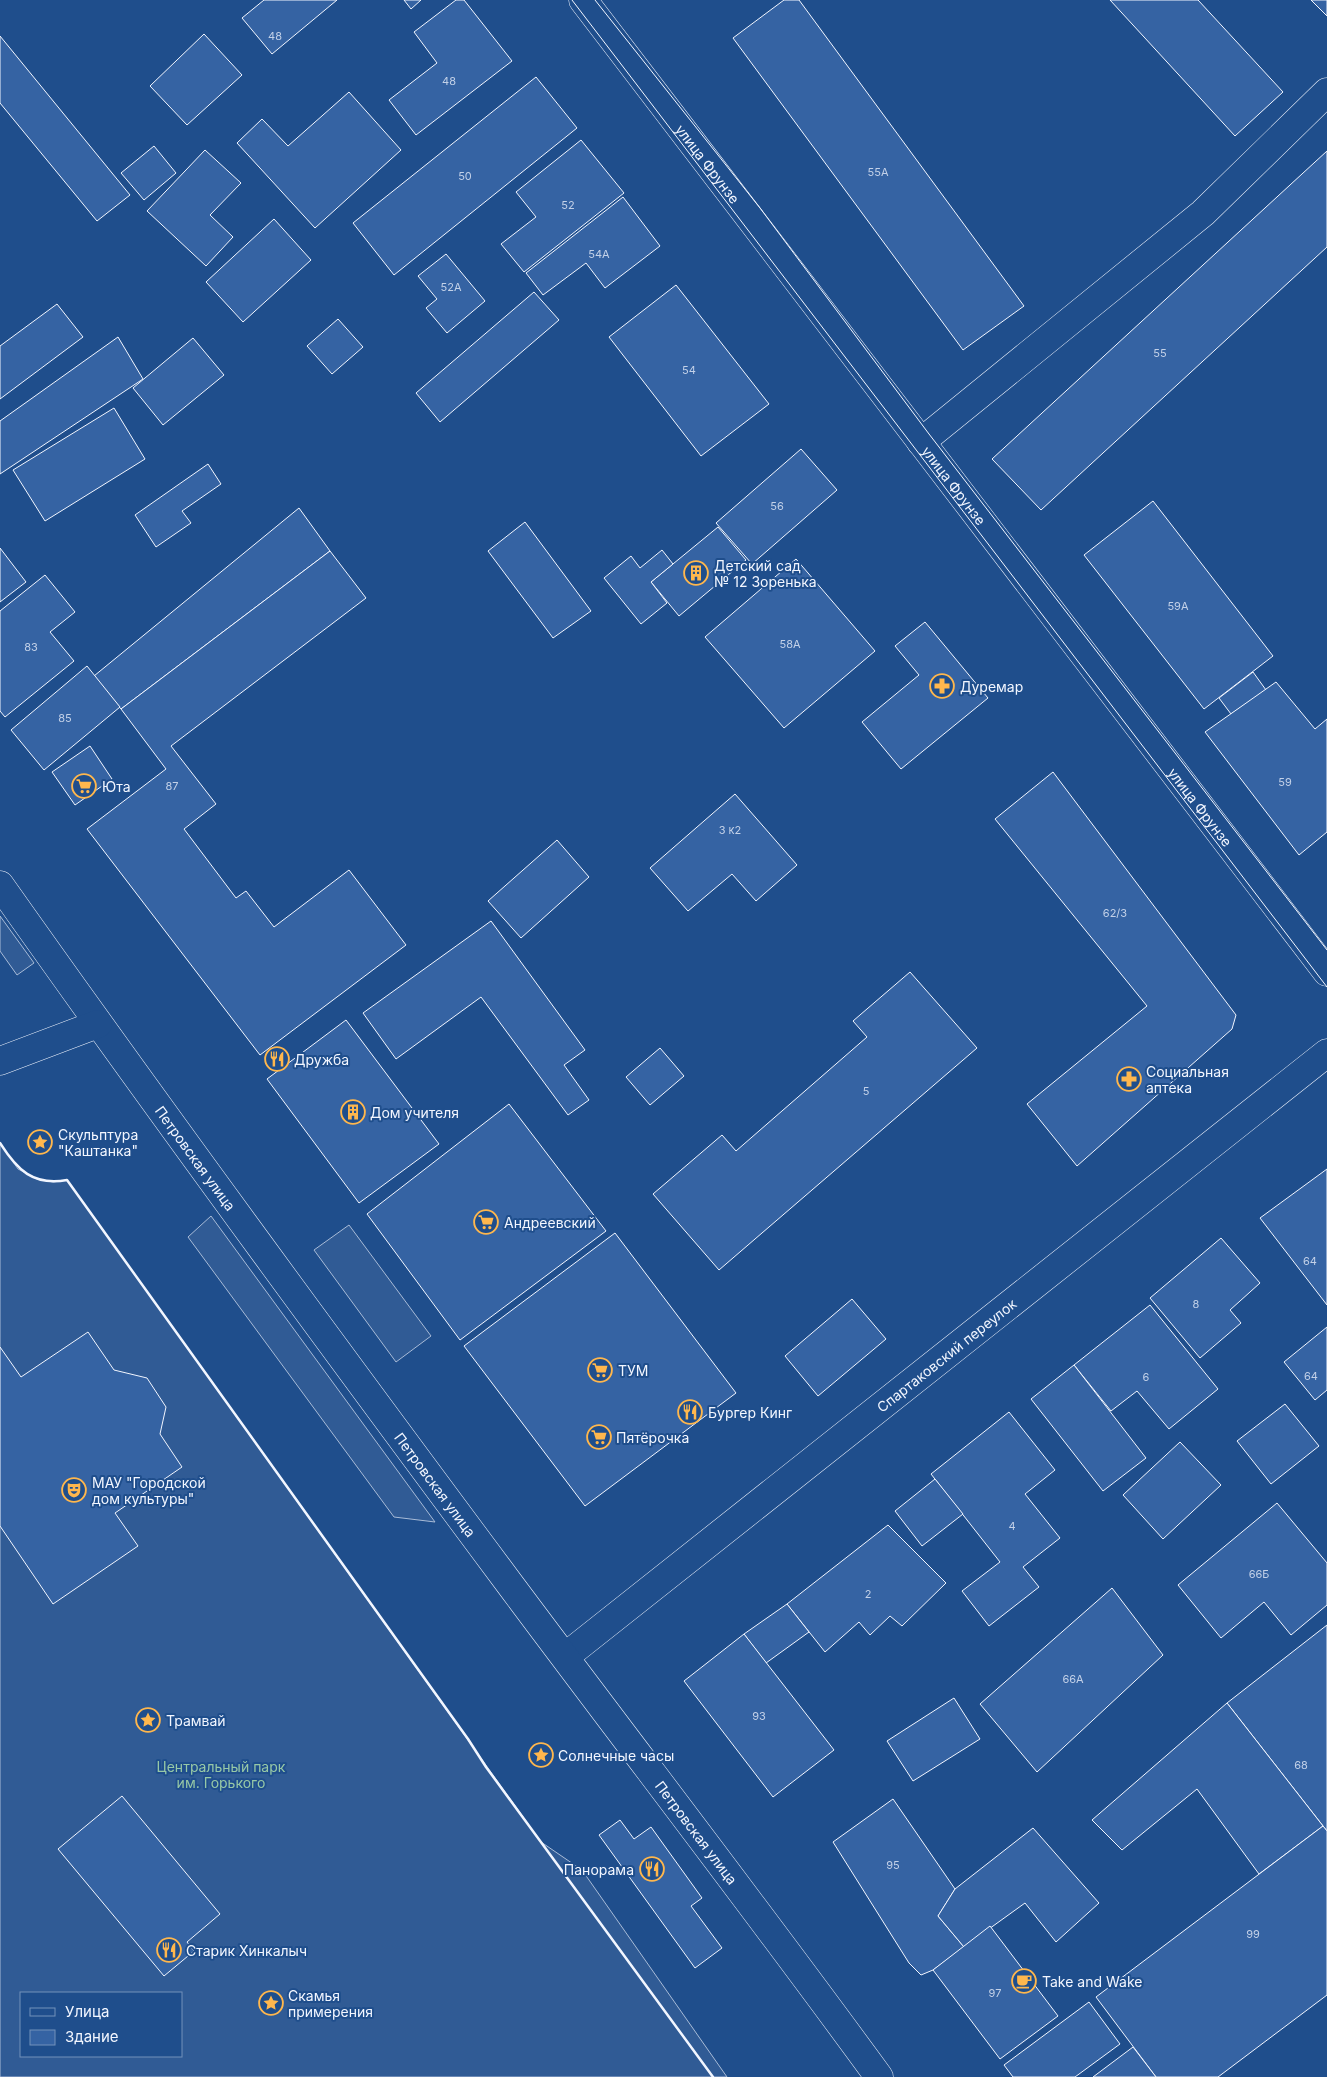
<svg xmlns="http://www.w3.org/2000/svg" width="1327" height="2077" viewBox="0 0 1327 2077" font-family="Inter,sans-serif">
  <rect width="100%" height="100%" fill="#1f4e8c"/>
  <!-- built -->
  <g fill="#305b95" stroke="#a8bbd7" fill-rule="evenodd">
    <path d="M0 916 34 963 17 975 0 951Z"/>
    <path d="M0 1143 18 1169 37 1179 53 1182 67 1180 541 1842 582 1870 727 2077H0ZM21 1993H181V2056H21Z"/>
    <path d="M211 1216 435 1522 394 1517 188 1237Z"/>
    <path d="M349 1225 431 1336 396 1362 314 1250Z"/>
  </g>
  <!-- building -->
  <g fill="#3563a3" stroke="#f2f6ff">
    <path d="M264 0H337L272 54 242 18Z"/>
    <path d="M404 0H421L411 9Z"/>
    <path d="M456 0H464L512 61 416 135 389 100 437 63 414 32Z"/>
    <path d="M784 0H799L1024 306 963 350 733 38Z"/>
    <path d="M1110 0H1198L1283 92 1235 136Z"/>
    <path d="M1311 0H1327V16Z"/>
    <path d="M204 34 242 75 187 125 150 86Z"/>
    <path d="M0 36 130 195 97 221 0 103Z"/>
    <path d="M536 77 577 128 394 275 353 223Z"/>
    <path d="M349 92 401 150 315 228 237 143 262 119 288 146Z"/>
    <path d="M581 140 624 193 524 272 501 244 536 217 516 192Z"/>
    <path d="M154 146 176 173 144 200 121 173Z"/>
    <path d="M205 150 241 183 210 215 233 237 206 266 147 211Z"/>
    <path d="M1327 151V247L1041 510 992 459Z"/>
    <path d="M623 197 660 246 605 288 586 263 543 295 526 273Z"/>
    <path d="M274 219 311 260 243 322 206 282Z"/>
    <path d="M446 254 485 301 447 333 426 308 437 299 418 276Z"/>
    <path d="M676 285 769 404 701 456 609 337Z"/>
    <path d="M534 292 559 320 440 422 416 393Z"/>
    <path d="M57 304 83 337 0 399V346Z"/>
    <path d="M338 319 363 347 332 374 307 346Z"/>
    <path d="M118 337 143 379 0 474V421Z"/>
    <path d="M193 338 224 375 163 425 133 388Z"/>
    <path d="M114 408 145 459 45 521 13 470Z"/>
    <path d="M801 449 837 490 752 564 716 523Z"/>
    <path d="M208 464 221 484 182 511 191 523 156 547 135 515Z"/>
    <path d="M1153 501 1273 656 1204 709 1084 555Z"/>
    <path d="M299 508 330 551 121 709 94 676Z"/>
    <path d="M525 522 591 611 553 638 488 551Z"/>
    <path d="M718 527 746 560 679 616 651 582Z"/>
    <path d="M0 548 26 582 0 602Z"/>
    <path d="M662 550 673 564 651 582 667 603 641 624 604 578 631 556 640 568Z"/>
    <path d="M330 551 366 598 171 746 216 804 184 829 236 898 246 891 274 927 349 870 406 945 260 1055 87 829 166 769 121 709Z"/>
    <path d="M796 559 875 651 784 728 705 637Z"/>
    <path d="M45 575 75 612 50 632 74 661 5 717 0 711V611Z"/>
    <path d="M925 622 988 698 901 769 862 722 919 675 895 646Z"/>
    <path d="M87 666 120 707 44 770 11 730Z"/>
    <path d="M1253 672 1266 690 1231 714 1219 698Z"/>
    <path d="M1276 682 1315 729 1327 719V832L1299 855 1205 732Z"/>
    <path d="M90 746 112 779 75 805 52 772Z"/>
    <path d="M1053 772 1236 1015 1232 1029 1077 1166 1027 1104 1147 1006 995 819Z"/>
    <path d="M735 794 797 865 756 901 732 874 688 911 650 868Z"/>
    <path d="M557 840 589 877 521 938 488 901Z"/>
    <path d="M491 921 585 1050 564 1065 589 1100 568 1115 481 997 396 1059 363 1013Z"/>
    <path d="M910 972 977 1048 719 1270 653 1194 722 1135 736 1151 867 1037 853 1021Z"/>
    <path d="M346 1020 439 1144 359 1203 267 1079Z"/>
    <path d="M660 1048 684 1076 650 1105 626 1077Z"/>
    <path d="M509 1104 606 1231 460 1340 367 1214Z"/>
    <path d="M1327 1169V1305L1260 1218Z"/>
    <path d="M615 1233 736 1393 585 1506 464 1346Z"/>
    <path d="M1221 1238 1260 1283 1230 1310 1241 1323 1200 1358 1150 1298Z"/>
    <path d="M852 1299 886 1339 818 1396 785 1356Z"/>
    <path d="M1150 1305 1218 1389 1169 1429 1137 1391 1111 1411 1074 1365Z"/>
    <path d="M1327 1327V1390L1315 1400 1284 1362Z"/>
    <path d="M88 1332 114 1370 147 1378 166 1407 160 1434 182 1467 115 1513 138 1546 53 1604 0 1526V1347L21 1377Z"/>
    <path d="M1074 1365 1146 1458 1103 1491 1031 1399Z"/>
    <path d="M1285 1404 1319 1446 1271 1484 1237 1441Z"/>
    <path d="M1009 1412 1055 1470 1025 1494 1060 1538 1023 1567 1039 1587 989 1626 962 1591 1000 1562 931 1474Z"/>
    <path d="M1180 1442 1221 1485 1163 1539 1123 1495Z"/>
    <path d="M935 1479 963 1514 922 1546 895 1511Z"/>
    <path d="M1277 1503 1327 1563V1605L1291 1635 1264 1602 1221 1638 1178 1585Z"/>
    <path d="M888 1525 946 1583 902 1626 890 1616 870 1635 859 1622 825 1652 787 1604Z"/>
    <path d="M1112 1588 1163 1655 1037 1772 980 1704Z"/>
    <path d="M787 1604 809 1632 766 1663 744 1634Z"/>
    <path d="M1327 1625V1831L1227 1703Z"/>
    <path d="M744 1634 834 1750 773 1797 684 1681Z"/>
    <path d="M954 1698 980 1739 913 1781 887 1741Z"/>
    <path d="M1227 1703 1323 1826 1259 1874 1197 1789 1122 1850 1092 1820Z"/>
    <path d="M122 1796 220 1914 187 1942 194 1951 164 1976 58 1849Z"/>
    <path d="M893 1799 955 1889 938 1916 964 1947 933 1970 921 1975 909 1963 833 1842Z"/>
    <path d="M620 1820 634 1839 651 1827 702 1898 691 1906 722 1948 695 1968 599 1835Z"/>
    <path d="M1323 1826 1327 1831V1995L1218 2077H1156L1096 1997Z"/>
    <path d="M1033 1828 1099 1903 1056 1942 1025 1903 964 1947 938 1916 955 1889Z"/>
    <path d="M990 1926 1058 2016 1000 2059 933 1970Z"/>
    <path d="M1089 2002 1120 2044 1075 2077H1013L1004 2065Z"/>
    <path d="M1133 2047 1156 2077H1093Z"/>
  </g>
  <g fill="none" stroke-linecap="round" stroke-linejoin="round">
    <!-- minor casing -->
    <g stroke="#f2f6ff" stroke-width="29">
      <g id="minor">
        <path id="s1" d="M583 0 1327 972"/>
        <path d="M921 442 1203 213 1327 92"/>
        <path id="s2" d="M566 1656 1327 1053"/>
      </g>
    </g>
    <!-- major casing -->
    <g stroke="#f2f6ff" stroke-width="29">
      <g id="major">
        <path id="s3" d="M0 885C166 1120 337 1352 509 1583 632 1748 758 1911 879 2077"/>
        <path d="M0 1061 98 1024"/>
      </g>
    </g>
    <!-- minor -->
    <use href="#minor" stroke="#1f4e8c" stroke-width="28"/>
    <!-- major -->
    <use href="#major" stroke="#1f4e8c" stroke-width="28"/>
    <!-- tram -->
    <g stroke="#f2f6ff" stroke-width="1">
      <path d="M572 0 1327 987"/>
      <path d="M595 0 760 208 929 434 1327 950"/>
    </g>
    <!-- wall -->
    <path stroke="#f2f6ff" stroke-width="2.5" d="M0 1143C17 1170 33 1186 67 1180L468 1739 486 1767 713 2077"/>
  </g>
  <!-- icons -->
  <defs>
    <g id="building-ring" transform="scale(1.25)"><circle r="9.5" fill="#1f4e8c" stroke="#ffb74d" stroke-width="1.5"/><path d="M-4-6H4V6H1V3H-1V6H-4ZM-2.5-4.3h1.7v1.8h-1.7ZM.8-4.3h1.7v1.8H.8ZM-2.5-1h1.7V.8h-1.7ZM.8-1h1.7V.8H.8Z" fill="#ffb74d"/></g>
    <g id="pharmacy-ring" transform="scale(1.25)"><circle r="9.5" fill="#1f4e8c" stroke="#ffb74d" stroke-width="1.5"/><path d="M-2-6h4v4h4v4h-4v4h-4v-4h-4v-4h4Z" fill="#ffb74d"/></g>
    <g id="supermarket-ring" transform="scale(1.25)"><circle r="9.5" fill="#1f4e8c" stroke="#ffb74d" stroke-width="1.5"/><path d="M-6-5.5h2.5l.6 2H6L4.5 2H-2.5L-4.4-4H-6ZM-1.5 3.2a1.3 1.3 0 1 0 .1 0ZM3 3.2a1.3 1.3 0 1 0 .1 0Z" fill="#ffb74d"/></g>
    <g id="restaurant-ring" transform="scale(1.25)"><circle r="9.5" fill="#1f4e8c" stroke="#ffb74d" stroke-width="1.5"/><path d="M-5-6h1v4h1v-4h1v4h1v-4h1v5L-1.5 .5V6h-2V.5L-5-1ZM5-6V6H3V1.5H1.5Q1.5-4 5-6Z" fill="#ffb74d"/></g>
    <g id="sight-ring" transform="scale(1.25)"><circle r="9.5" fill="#1f4e8c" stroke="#ffb74d" stroke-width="1.5"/><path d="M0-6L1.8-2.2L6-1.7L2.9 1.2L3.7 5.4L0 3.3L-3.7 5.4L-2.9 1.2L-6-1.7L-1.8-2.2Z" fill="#ffb74d"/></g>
    <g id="theatre-ring" transform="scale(1.25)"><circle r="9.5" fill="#1f4e8c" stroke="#ffb74d" stroke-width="1.5"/><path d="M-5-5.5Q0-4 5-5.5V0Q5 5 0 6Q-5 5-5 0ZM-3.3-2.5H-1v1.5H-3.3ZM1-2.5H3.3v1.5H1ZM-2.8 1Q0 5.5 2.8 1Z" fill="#ffb74d"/></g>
    <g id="cafe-ring" transform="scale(1.25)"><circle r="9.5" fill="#1f4e8c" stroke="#ffb74d" stroke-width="1.5"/><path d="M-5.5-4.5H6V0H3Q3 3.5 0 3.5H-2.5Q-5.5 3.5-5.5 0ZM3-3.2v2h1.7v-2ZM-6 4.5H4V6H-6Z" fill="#ffb74d"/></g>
  </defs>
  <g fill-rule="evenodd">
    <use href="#building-ring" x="696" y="573"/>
    <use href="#pharmacy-ring" x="942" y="686"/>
    <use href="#supermarket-ring" x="84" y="786"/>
    <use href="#restaurant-ring" x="277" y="1059"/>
    <use href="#pharmacy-ring" x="1129" y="1079"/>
    <use href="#building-ring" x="353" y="1112"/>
    <use href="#sight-ring" x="40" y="1142"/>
    <use href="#supermarket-ring" x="486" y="1222"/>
    <use href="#supermarket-ring" x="600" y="1370"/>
    <use href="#restaurant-ring" x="690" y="1412"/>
    <use href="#supermarket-ring" x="599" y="1437"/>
    <use href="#theatre-ring" x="74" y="1490"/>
    <use href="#sight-ring" x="148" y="1720"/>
    <use href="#sight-ring" x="541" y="1755"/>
    <use href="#restaurant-ring" x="652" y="1869"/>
    <use href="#restaurant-ring" x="169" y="1950"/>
    <use href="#cafe-ring" x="1024" y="1981"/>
    <use href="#sight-ring" x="271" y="2003"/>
  </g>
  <g text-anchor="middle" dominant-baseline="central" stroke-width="4" stroke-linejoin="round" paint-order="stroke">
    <!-- number labels -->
    <g font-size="11" fill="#c3d1e8">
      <text x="275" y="36">48</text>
      <text x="449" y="81">48</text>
      <text x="878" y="172">55А</text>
      <text x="465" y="176">50</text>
      <text x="568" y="205">52</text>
      <text x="599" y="254">54А</text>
      <text x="451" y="287">52А</text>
      <text x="1160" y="353">55</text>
      <text x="689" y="370">54</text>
      <text x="777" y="506">56</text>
      <text x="1178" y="606">59А</text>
      <text x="790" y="644">58А</text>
      <text x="31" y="647">83</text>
      <text x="65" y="718">85</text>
      <text x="1285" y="782">59</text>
      <text x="172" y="786">87</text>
      <text x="730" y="830">3 к2</text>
      <text x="1115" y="913">62/3</text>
      <text x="866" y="1091">5</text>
      <text x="1310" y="1261">64</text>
      <text x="1196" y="1304">8</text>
      <text x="1311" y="1376">64</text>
      <text x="1146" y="1377">6</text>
      <text x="1012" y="1526">4</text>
      <text x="1259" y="1574">66Б</text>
      <text x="868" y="1594">2</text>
      <text x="1073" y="1679">66А</text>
      <text x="759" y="1716">93</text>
      <text x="1301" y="1765">68</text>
      <text x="893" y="1865">95</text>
      <text x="1253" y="1934">99</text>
      <text x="995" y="1993">97</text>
    </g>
    <!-- street labels -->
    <g font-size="14" fill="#f2f6ff" stroke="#1f4e8c">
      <text stroke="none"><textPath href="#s1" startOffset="206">улица Фрунзе</textPath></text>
      <text stroke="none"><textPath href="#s1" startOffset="611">улица Фрунзе</textPath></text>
      <text stroke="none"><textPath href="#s1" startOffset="1016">улица Фрунзе</textPath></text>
      <text stroke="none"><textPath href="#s3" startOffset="336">Петровская улица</textPath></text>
      <text stroke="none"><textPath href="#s2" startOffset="485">Спартаковский переулок</textPath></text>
      <text stroke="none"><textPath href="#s3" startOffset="741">Петровская улица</textPath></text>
      <text stroke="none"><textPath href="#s3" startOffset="1176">Петровская улица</textPath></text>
    </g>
    <!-- poi labels -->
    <g font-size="14" fill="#f2f6ff" stroke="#1f4e8c" text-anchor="start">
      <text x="714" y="565">Детский сад<tspan x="714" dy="16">№ 12 Зоренька</tspan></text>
      <text x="960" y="686">Дуремар</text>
      <text x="102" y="786">Юта</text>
      <text x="294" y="1059">Дружба</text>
      <text x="1146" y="1071">Социальная<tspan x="1146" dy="16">аптека</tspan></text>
      <text x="370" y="1112">Дом учителя</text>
      <text x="58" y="1134">Скульптура<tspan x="58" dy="16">"Каштанка"</tspan></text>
      <text x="504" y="1222">Андреевский</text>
      <text x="618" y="1370">ТУМ</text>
      <text x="708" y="1412">Бургер Кинг</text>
      <text x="616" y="1437">Пятёрочка</text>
      <text x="92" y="1482">МАУ "Городской<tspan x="92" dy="16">дом культуры"</tspan></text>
      <text x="166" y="1720">Трамвай</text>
      <text x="558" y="1755">Солнечные часы</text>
      <text x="634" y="1869" text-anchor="end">Панорама</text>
      <text x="186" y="1950">Старик Хинкалыч</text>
      <text x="1042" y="1981">Take and Wake</text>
      <text x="288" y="1995">Скамья<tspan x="288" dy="16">примерения</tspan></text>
    </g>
    <!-- park labels -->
    <g font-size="14" fill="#97c8a6" stroke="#1f4e8c">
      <text x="221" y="1766">Центральный парк<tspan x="221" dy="16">им. Горького</tspan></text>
    </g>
  </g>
  <!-- legend -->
  <rect x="20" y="1992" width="162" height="65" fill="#1f4e8c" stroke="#7391ba"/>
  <rect x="30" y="2008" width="25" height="8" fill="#1f4e8c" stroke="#7391ba"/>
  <text x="65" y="2017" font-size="15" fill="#f2f6ff">Улица</text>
  <rect x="30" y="2030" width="25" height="15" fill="#3563a3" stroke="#7391ba"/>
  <text x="65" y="2042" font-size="15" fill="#f2f6ff">Здание</text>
</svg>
